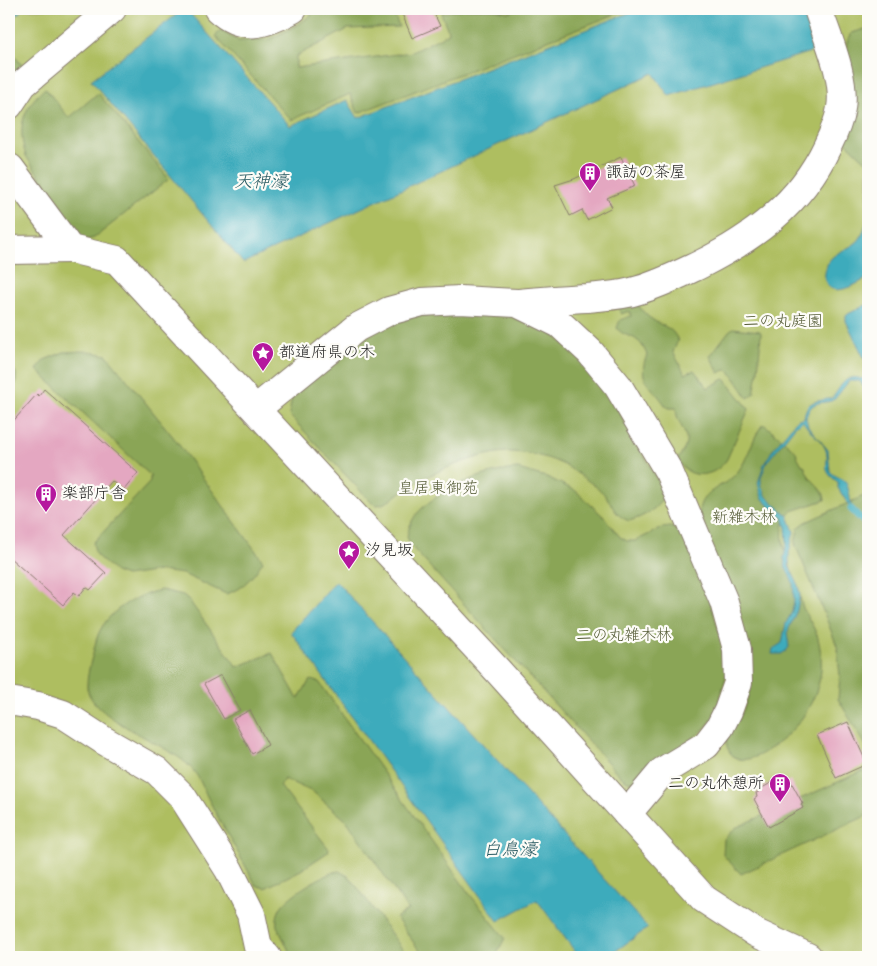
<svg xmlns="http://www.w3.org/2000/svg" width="877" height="966" viewBox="0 0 877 966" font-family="Dekko,'Klee One',sans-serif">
  <rect width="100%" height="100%" fill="#fdfcf7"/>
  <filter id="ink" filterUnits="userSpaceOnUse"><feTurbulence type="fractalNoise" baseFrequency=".02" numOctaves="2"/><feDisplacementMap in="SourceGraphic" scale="10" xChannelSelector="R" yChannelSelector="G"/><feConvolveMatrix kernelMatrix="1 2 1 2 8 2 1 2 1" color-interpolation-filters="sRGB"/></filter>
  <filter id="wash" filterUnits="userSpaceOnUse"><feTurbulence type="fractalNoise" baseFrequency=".0096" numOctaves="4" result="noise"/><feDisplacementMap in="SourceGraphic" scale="20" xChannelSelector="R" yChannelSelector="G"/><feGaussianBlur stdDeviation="1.12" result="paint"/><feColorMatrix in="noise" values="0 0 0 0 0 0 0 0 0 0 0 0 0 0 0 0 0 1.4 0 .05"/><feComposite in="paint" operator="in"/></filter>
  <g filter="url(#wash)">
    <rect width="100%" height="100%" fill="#f4dabd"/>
    <!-- green -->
    <path fill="#aebe61" stroke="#656d3e" d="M24 9H868V957H9V21Z"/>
    <!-- forest -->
    <g fill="#8aa557" stroke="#53603a">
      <path d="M319 9H392L399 27 348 29 296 56V68L412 52 449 33 441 13 464 9H495L508 12 517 9H629L358 113 350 94 291 120 215 36 221 31 239 41 270 39 299 24Z"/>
      <path d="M868 28V163L845 141 851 75 846 44 852 33Z"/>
      <path d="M9 49 22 65 9 75Z"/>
      <path d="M45 88 69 118 98 93 169 179 94 238 86 240 80 237 26 156C17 127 22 109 45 88Z"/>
      <path d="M635 299C639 307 645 315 653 320 665 328 671 326 678 340L673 352 685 374 694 370 708 388 724 379 726 380 749 409 727 459C720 470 706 478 692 473 686 471 681 465 676 461 699 435 676 430 676 408H669L665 405C652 385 636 381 647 355 645 350 642 344 638 341 632 335 622 336 617 328L620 320 631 316 629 311 621 314 618 308Z"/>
      <path d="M502 312 548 330 596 371 665 493C660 508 644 517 629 521 613 515 613 504 604 494 598 487 568 466 560 463 545 456 528 453 511 452 484 451 433 472 410 486 399 492 390 504 377 505L372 503 289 415 292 396 378 328 415 316Z"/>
      <path d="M733 328 760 331 761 333 758 372 754 394 748 398 730 371 725 370 719 373 710 356 729 331Z"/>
      <path d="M86 351 107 355 174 438 263 561C254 576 243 589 226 594L183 574 160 571 126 576 115 572 96 555 93 543 150 482V475L37 370 44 360 64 352Z"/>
      <path d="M9 364 16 373V384L9 391Z"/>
      <path d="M763 424C766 425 795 450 797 453L796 454 802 465H804C805 468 807 473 809 476 815 485 824 488 825 500L792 511C772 527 789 563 796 582 799 590 800 599 803 608 807 617 813 625 817 635 820 644 822 659 821 669 820 686 812 704 802 718 792 733 749 774 731 754 728 750 726 745 726 740 728 732 736 724 740 717 744 709 747 700 749 692L699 512C700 491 722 488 735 475 749 460 751 439 763 424Z"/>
      <path d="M518 469 549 478 576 491 604 517 620 537 627 541H635L662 528 670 527 677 529 686 541 702 573 729 666 715 717 701 732 645 776 633 782 627 781 620 776 411 546 407 537C408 530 411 522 415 516 437 489 484 471 518 469Z"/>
      <path d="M868 494V749L838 699 840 676 837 646 826 618 795 544 798 528 806 522Z"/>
      <path d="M161 590 183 595 188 599 237 667 272 653 298 699 310 680 319 682 468 892 505 938 495 957H490L482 952 462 951 465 957H424L396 918 408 910 347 821 313 792 284 779 280 786 329 849 328 852 301 870 265 888 256 885C241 857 224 830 210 802 203 789 200 776 189 766 169 744 88 718 87 686 87 671 93 655 96 641 104 612 134 596 161 590Z"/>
      <path d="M868 767V815L741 874 723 855 724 840 735 828 867 769Z"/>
      <path d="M339 871 350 877 408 957H292L277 926C276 919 278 912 281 907 290 894 325 873 339 871Z"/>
    </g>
    <!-- water -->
    <g fill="#3dabbc" stroke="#2c646c">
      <path d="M9 9H24L9 21Z"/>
      <path d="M184 9H186L290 126 347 100 358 118 639 9H806L820 49 669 96 653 73 243 263 91 80Z"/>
      <path d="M868 220V278C856 284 831 300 825 280 824 274 826 266 829 261 836 251 850 249 858 241 864 235 864 226 868 220Z"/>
      <path d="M868 304V366L846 321V316L848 314Z"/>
      <path d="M868 374V391L864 388 860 381H849L834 400C820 405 811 399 806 418L808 426 828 450 830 471C834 476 839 477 844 480 849 484 851 503 851 509L838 488V482C817 468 833 462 824 446 819 437 808 431 803 421L796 425 767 462 761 477V485L767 497 788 516 792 526 794 532 789 553V566L797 582 800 594 797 610 787 633 789 647 786 651 781 654H772L773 649 782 643 786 623 792 612 794 601 793 582 786 568 784 558 787 543 786 527 783 517 767 504 762 497 758 483 764 464 774 448 795 422 798 419 804 418C806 399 817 402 832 398 841 388 844 373 862 379Z"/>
      <path d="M336 581 648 928 607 957H579L537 900 498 921 291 632Z"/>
    </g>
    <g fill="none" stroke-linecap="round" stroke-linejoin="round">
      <!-- stream -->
      <path stroke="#3dabbc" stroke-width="7" d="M851 509 868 526"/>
    </g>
    <g id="blocks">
      <!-- building -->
      <g fill="#e4a7c1">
        <path d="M400 9H432L440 26 412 38Z"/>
        <path d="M621 157 635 186 607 198 612 207 587 220 582 210 570 216 555 185 574 179Z"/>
        <path d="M44 389 138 473 123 491 112 481 64 535 106 573 90 590 86 587 79 596 74 592 63 605 9 557V426L37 394 39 396Z"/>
        <path d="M221 675 240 710 224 719 204 684Z"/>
        <path d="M250 710 268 745 252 754 233 719Z"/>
        <path d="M848 722 867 764 836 778 817 735Z"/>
        <path d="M778 779 781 786 790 780 803 804H801L803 808 769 827 754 799 757 797 756 793 762 790V788Z"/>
      </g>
    </g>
  </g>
  <g filter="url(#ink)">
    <use href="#blocks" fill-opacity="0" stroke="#887b6c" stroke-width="1"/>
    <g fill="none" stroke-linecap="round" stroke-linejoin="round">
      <!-- minor casing -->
      <g stroke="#887b6c" stroke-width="30">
        <g id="minor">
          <path d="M218 9C243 32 266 24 293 9"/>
          <path d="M9 105 23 84 112 9"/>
          <path d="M10 168 70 249 117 260 498 671 704 899 756 933 808 957"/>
          <path d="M9 250 70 249"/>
          <path d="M519 303C541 301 564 299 587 298 604 296 622 296 639 290 660 284 680 274 699 265 753 238 800 204 827 147 833 135 839 121 841 108 846 78 827 37 818 9"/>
          <path d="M256 409 356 328 389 311 422 302 460 300 517 303 560 324 590 352 618 386 669 472 724 602 737 649 738 683 728 711 720 727 706 745 663 771 627 814"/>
          <path d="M9 701 38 706 63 714 103 740 157 771 182 796 229 870 251 914 258 947 267 957"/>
        </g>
      </g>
      <!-- minor -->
      <use href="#minor" stroke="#fff" stroke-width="28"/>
    </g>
  </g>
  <!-- icons -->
  <defs>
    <g id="building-pin" transform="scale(1.125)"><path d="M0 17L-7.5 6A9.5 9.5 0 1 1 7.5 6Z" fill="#b5179e" stroke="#fdfcf7"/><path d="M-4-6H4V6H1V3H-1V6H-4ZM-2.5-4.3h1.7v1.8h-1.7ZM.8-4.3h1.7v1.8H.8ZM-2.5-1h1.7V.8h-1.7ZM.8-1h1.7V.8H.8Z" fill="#fff"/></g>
    <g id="sight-pin" transform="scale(1.125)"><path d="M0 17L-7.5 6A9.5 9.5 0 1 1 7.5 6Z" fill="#b5179e" stroke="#fdfcf7"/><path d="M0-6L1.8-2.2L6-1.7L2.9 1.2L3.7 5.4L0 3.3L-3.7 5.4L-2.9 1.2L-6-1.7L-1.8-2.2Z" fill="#fff"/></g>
  </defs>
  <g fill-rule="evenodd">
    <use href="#building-pin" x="590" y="173"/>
    <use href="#sight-pin" x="263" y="353"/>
    <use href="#building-pin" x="46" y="494"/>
    <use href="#sight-pin" x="349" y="551"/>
    <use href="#building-pin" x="780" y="784"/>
  </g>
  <g text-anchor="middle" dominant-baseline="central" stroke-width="4.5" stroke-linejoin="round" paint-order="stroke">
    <!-- poi labels -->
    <g font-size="16" fill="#1c1c1c" stroke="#fdfcf7" text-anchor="start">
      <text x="606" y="173">諏訪の茶屋</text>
      <text x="279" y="353">都道府県の木</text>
      <text x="62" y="494">楽部庁舎</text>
      <text x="365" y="551">汐見坂</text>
      <text x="764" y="784" text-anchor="end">二の丸休憩所</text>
    </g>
    <!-- park labels -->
    <g font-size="16" fill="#565d38" stroke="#fdfcf7">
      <text x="783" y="322">二の丸庭園</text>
      <text x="438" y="489">皇居東御苑</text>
      <text x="744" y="518">新雑木林</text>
      <text x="624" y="636">二の丸雑木林</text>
    </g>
    <!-- water labels -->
    <g font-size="18" font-style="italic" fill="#2b5c64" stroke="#fdfcf7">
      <text x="261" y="183">天神濠</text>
      <text x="510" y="851">白鳥濠</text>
    </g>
  </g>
  <!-- margin -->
  <rect width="877" height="966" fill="none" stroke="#fdfcf7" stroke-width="30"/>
</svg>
